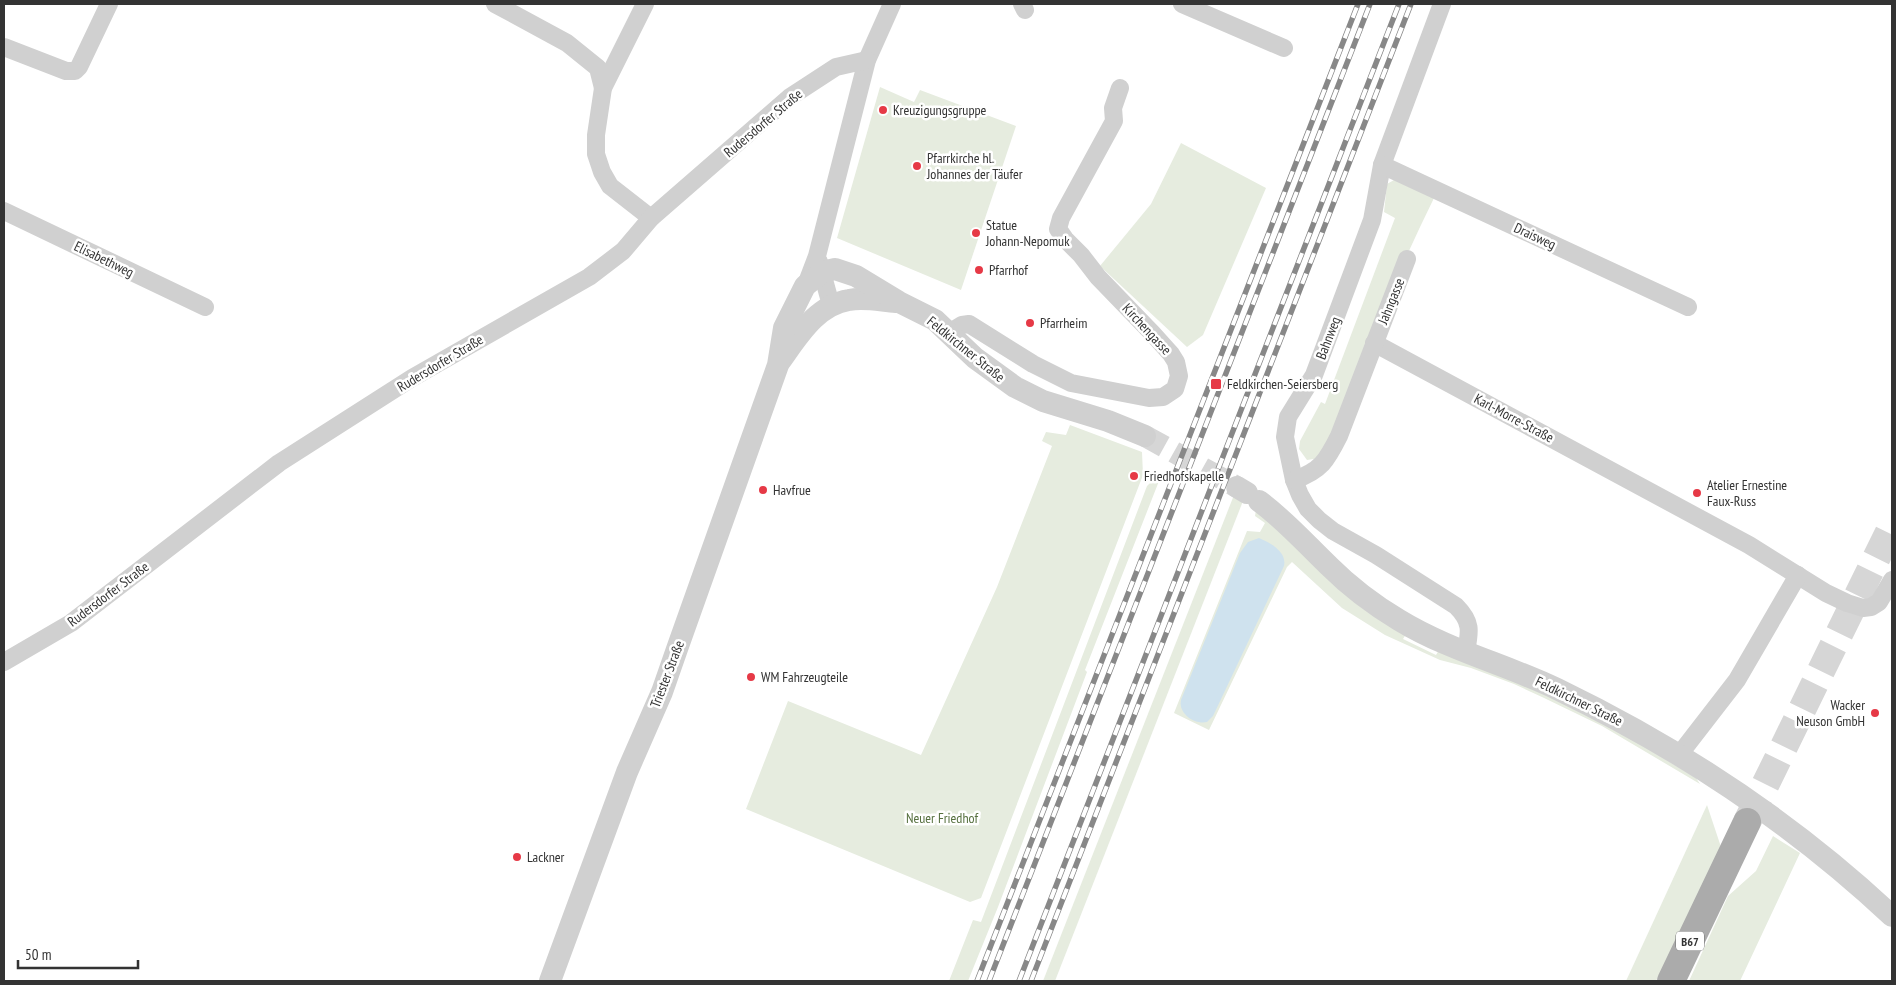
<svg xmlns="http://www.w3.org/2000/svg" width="1896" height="985" viewBox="0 0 1896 985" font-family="'PT Sans Narrow',sans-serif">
  <rect width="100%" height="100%" fill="#fff"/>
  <!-- green -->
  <g fill="#e6ecdf">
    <path d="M880 87 914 102 920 90 1016 126 961 290 837 238Z"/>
    <path d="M1181 143 1266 188 1203 335 1187 347 1100 266 1151 204Z"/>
    <path d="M1394 180 1434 198C1394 279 1361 362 1328 446L1320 458 1307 460 1299 449 1300 441 1321 402 1325 404 1395 218 1384 212 1387 184Z"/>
    <path d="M1070 425 1142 452 1143 475 981 898 970 902 746 809 788 701 921 755 997 587 1052 446 1042 441 1046 432 1066 435Z"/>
    <path d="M1152 481H1159L1085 670 1087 672 998 907 968 981H949L973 920 981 922 1147 486Z"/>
    <path d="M1234 495 1243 501 1055 981H1043Z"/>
    <path d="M1256 510 1406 634 1403 639 1436 655 1439 650 1523 683 1607 724 1696 778 1700 784 1602 726 1542 697 1514 684 1471 668 1440 660 1385 635 1342 608 1292 562 1287 567 1209 730 1174 713 1247 531 1260 532 1265 523 1255 516Z"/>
    <path d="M1707 805 1721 847 1656 981H1626Z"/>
    <path d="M1773 836 1800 853 1740 981H1689L1728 896 1756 871Z"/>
  </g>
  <!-- water -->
  <path fill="#cfe2ee" d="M1259 538C1271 543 1287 552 1284 566L1213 716 1207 722C1195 725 1178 714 1181 700L1240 553 1248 542Z"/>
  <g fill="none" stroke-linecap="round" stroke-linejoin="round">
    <!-- tertiary-tunnel -->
    <path stroke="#d6d6d6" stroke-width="22" stroke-dasharray="22 11" stroke-linecap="butt" d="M1145 436 1237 487"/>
    <!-- primary-tunnel -->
    <path stroke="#d6d6d6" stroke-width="28" stroke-dasharray="28 14" stroke-linecap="butt" d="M1747 822 1892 526"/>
    <!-- minor -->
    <g stroke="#d0d0d0" stroke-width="18">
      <path d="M495 4 567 43 598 68 603 88"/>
      <path d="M645 4 603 88 596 135V154L602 172 610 186 651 218"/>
      <path d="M1022 4 1025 10"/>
      <path d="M1182 4 1284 48"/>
      <path d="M1442 4 1382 165 1372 220 1314 375 1288 417 1285 437 1294 480 1300 495 1308 509 1319 520 1333 531 1376 555 1456 606C1472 622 1470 631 1466 652"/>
      <path d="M4 47 66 71H75L79 67 109 4"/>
      <path d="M1382 165 1688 307"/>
      <path d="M4 211 205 307"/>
      <path d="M819 262 831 305"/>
      <path d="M806 285 817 256 867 60 892 4"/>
      <path d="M949 333 962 325 969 324 1033 364 1071 383 1149 398 1163 397 1175 389 1179 376 1176 362 1171 354 1153 334 1098 277 1081 255 1065 239 1058 229 1061 218 1114 121 1113 108 1120 88"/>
      <path d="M1374 343 1749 545 1826 593 1847 603 1863 608 1871 607 1879 602 1892 580"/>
      <path d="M1294 480C1321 471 1327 460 1339 436L1407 259"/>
      <path d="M4 662 71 623 279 463 412 378 589 277 623 251 651 218 790 97 836 67 867 60"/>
      <path d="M1679 755 1737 680 1798 575"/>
    </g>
    <!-- tertiary -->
    <g stroke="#d0d0d0" stroke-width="22">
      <path d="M781 360C799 335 817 305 849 300 864 297 881 301 896 302"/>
      <path d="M1237 487 1247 493"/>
      <path d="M1259 501C1285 520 1306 544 1329 566 1350 587 1374 605 1399 620 1448 650 1505 664 1557 689 1679 748 1793 823 1892 916"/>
      <path d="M550 981 627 772 662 692 677 649 778 365 784 328 805 286 822 272 835 269 856 276 899 302 935 320 975 358 1015 387 1043 401 1108 421 1145 436"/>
    </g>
    <!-- primary -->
    <path stroke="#ababab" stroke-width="28" d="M1671 981 1747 822"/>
    <!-- rail casing -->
    <g stroke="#888" stroke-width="5.5">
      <g id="rail">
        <path d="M977 981 1358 4"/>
        <path d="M989 981 1370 4"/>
        <path d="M1019 981 1399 4"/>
        <path d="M1031 981 1411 4"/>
      </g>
    </g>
    <!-- rail -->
    <use href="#rail" stroke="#fff" stroke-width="4" stroke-dasharray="11" stroke-linecap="butt"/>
  </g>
  <!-- markers -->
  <g fill="#e63946" stroke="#fff" stroke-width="2">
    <circle cx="883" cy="110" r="5"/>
    <circle cx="917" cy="166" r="5"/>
    <circle cx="976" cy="233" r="5"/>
    <circle cx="979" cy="270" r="5"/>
    <circle cx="1030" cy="323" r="5"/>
    <rect x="1210" y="378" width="12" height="12" rx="2.5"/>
    <circle cx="1134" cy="476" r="5"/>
    <circle cx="763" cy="490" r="5"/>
    <circle cx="1697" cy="493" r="5"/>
    <circle cx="751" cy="677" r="5"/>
    <circle cx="1875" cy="713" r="5"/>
    <circle cx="517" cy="857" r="5"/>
  </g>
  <g text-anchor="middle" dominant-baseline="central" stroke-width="5" stroke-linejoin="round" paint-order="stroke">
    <!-- shield labels -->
    <rect fill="#fff" stroke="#707070" stroke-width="1" x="1676" y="931.5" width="28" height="19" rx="4"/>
    <g font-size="12" font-weight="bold" fill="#333">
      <text x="1690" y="941">B67</text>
    </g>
    <!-- poi labels -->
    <g font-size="14" fill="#333" stroke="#fff" text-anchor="start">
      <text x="893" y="110">Kreuzigungsgruppe</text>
      <text x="927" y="158">Pfarrkirche hl.<tspan x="927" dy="16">Johannes der Täufer</tspan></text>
      <text x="986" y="225">Statue<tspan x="986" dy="16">Johann-Nepomuk</tspan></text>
      <text x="989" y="270">Pfarrhof</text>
      <text x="1040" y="323">Pfarrheim</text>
      <text x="1227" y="384">Feldkirchen-Seiersberg</text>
      <text x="1144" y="476">Friedhofskapelle</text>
      <text x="1707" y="485">Atelier Ernestine<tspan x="1707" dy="16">Faux-Russ</tspan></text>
      <text x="773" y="490">Havfrue</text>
      <text x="761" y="677">WM Fahrzeugteile</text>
      <text x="1865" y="705" text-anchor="end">Wacker<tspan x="1865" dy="16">Neuson GmbH</tspan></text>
      <text x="527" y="857">Lackner</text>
    </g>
    <!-- street labels -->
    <g font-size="14" fill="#333" stroke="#fff">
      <text transform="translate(763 123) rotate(-40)">Rudersdorfer Straße</text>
      <text transform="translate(1535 236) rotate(25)">Draisweg</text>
      <text transform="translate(104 259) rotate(26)">Elisabethweg</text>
      <text transform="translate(1391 301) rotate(-68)">Jahngasse</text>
      <text transform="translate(1147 329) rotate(47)">Kirchengasse</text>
      <text transform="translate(1328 338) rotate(-69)">Bahnweg</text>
      <text transform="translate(966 349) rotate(39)">Feldkirchner Straße</text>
      <text transform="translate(440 363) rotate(-31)">Rudersdorfer Straße</text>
      <text transform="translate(1514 418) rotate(28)">Karl-Morre-Straße</text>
      <text transform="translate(108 594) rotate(-37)">Rudersdorfer Straße</text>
      <text transform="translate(667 674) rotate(-69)">Triester Straße</text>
      <text transform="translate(1579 701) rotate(26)">Feldkirchner Straße</text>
    </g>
    <!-- park labels -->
    <g font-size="14" fill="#56703f" stroke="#fff">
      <text x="942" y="818">Neuer Friedhof</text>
    </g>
  </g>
  <!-- border -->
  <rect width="1896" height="985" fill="none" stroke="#333333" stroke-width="10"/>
  <!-- scale -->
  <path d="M18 960v8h120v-8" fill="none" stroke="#333333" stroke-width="2.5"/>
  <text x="25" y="960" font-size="15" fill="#333333" stroke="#ffffff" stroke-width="4" paint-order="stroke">50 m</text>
</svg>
